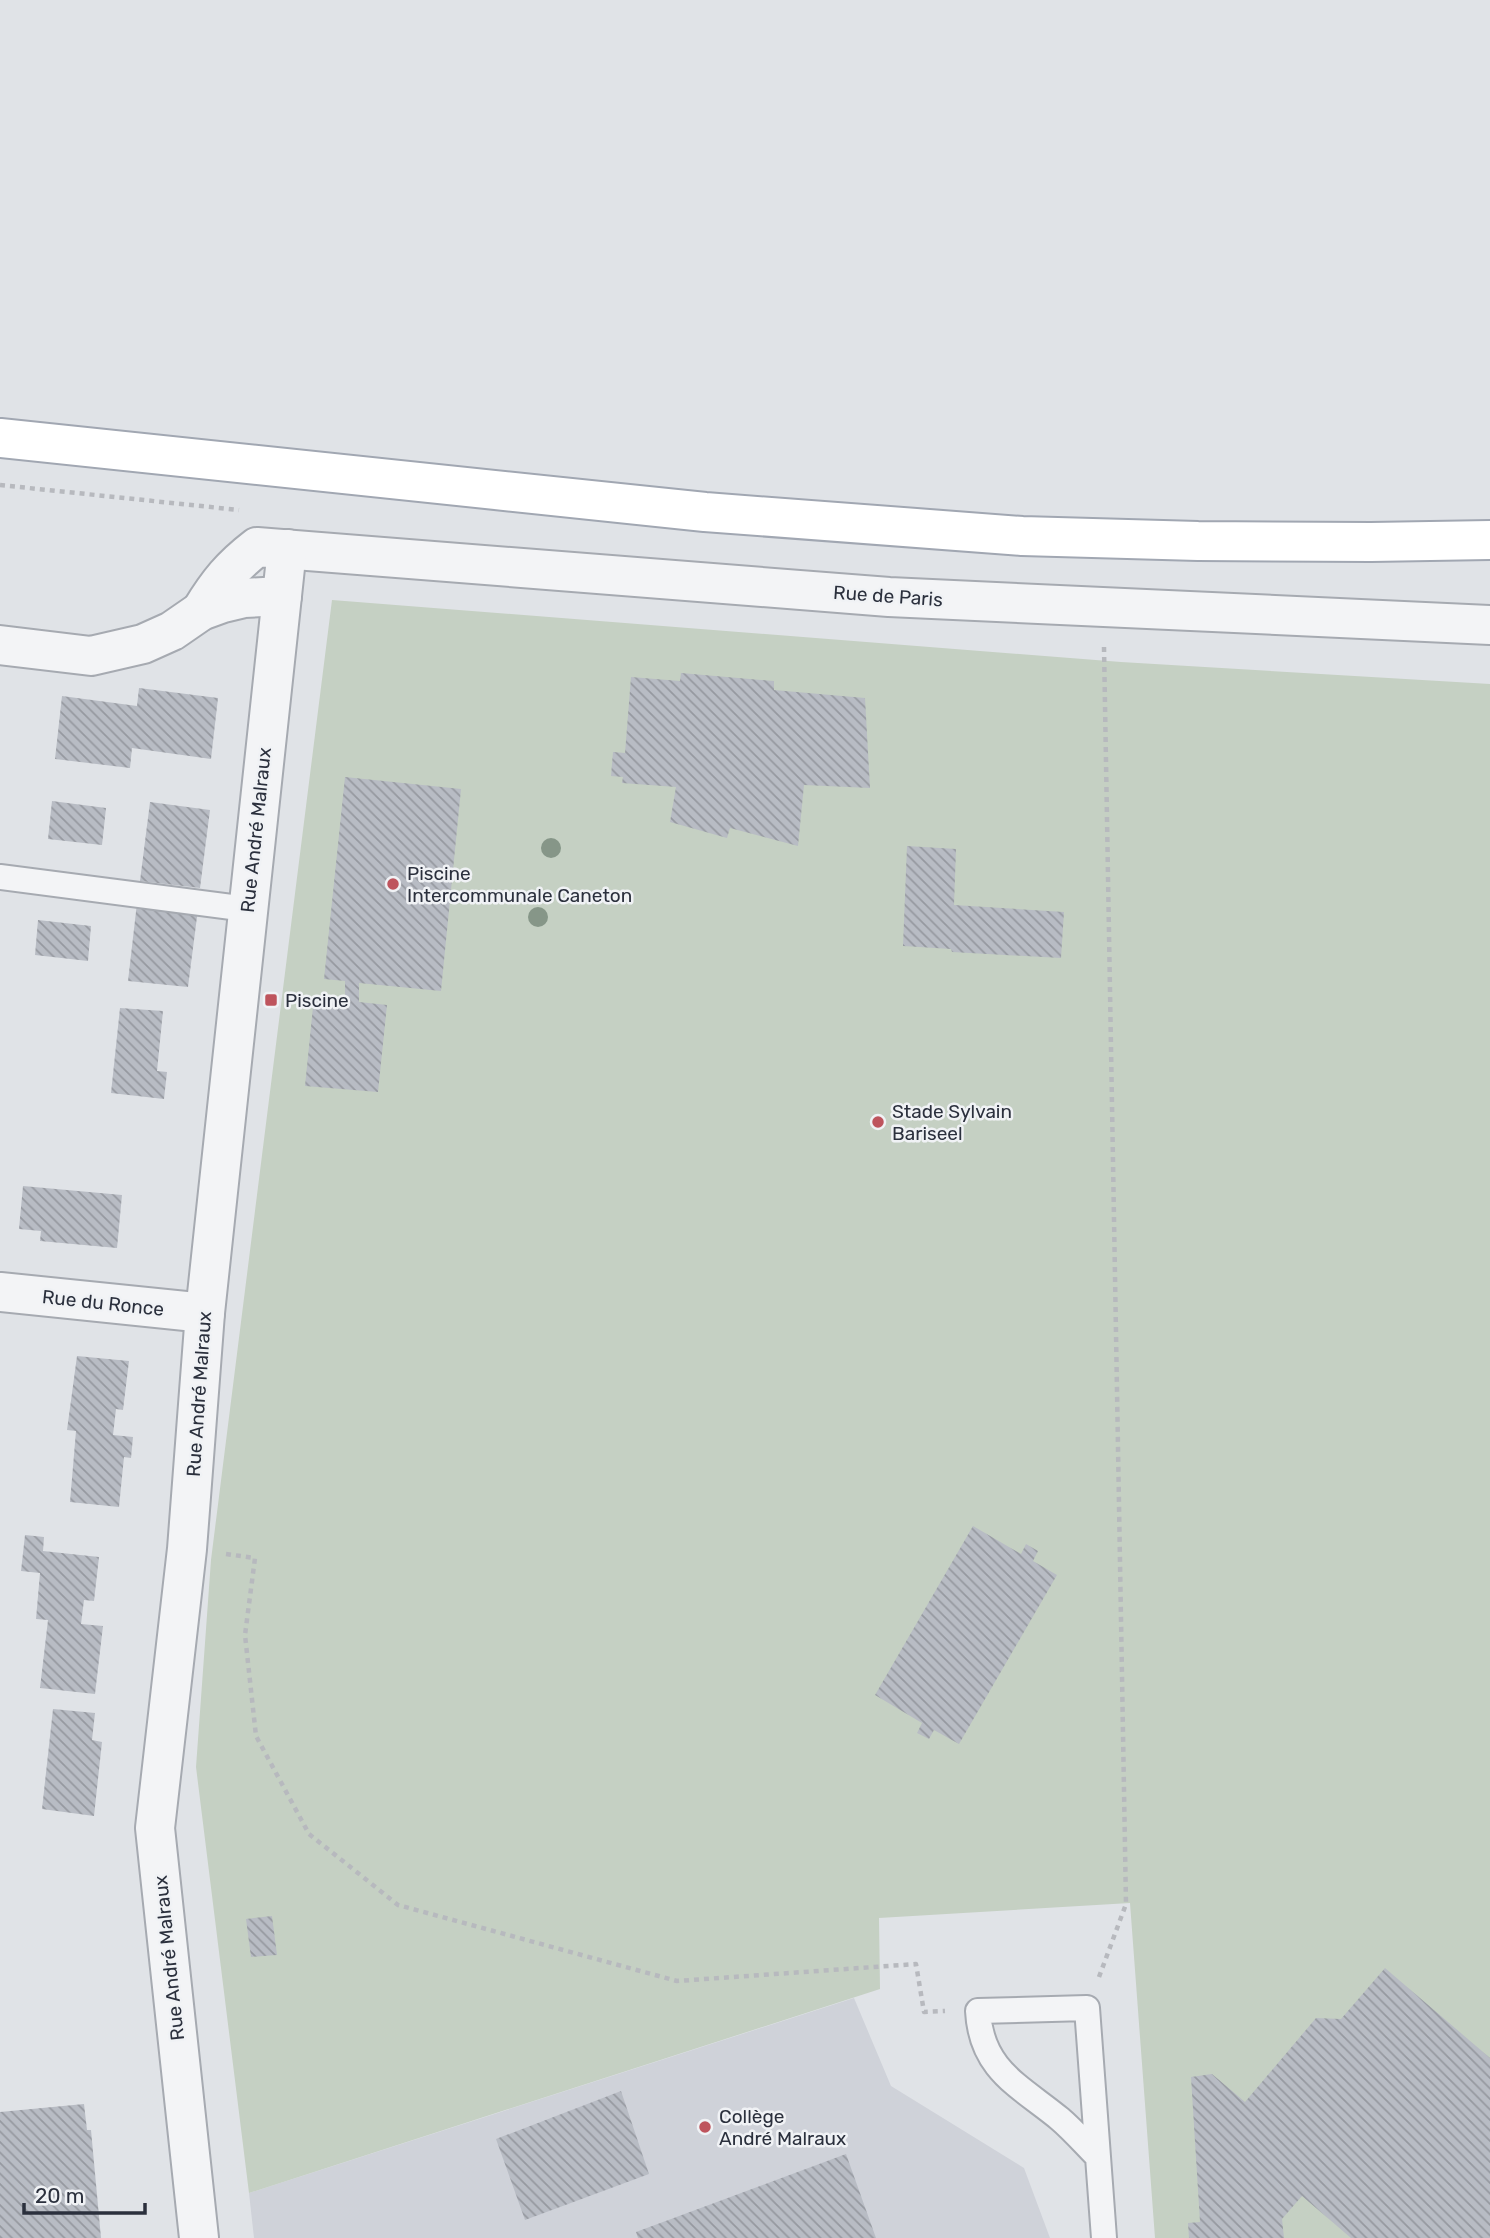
<svg xmlns="http://www.w3.org/2000/svg" width="1490" height="2238" viewBox="0 0 1490 2238" font-family="Rubik,sans-serif">
  <defs>
    <pattern id="building-back-hatch" width="6" height="6" patternUnits="userSpaceOnUse" patternTransform="scale(1.75)"><rect width="6" height="6" fill="#b8bcc4"/><path d="M-1 5l2 2M0 0l6 6M5-1l2 2" fill="none" stroke="#9699a0"/></pattern>
  </defs>
  <rect width="100%" height="100%" fill="#e0e3e7"/>
  <!-- built -->
  <path fill="#cfd2d9" d="M854 1998 891 2086 1024 2168 1050 2238H254L249 2193Z"/>
  <!-- pitch -->
  <path fill="#c5d0c3" d="M332 600 1121 662 1490 684V2238H1155L1130 1903 879 1918 880 1989 249 2193 196 1767 211 1560Z"/>
  <!-- building -->
  <g fill="url(#building-back-hatch)">
    <path d="M681 673 774 681V690L865 698 870 788 804 785 798 846 730 828 727 838 670 822 676 787 622 783 623 777 611 776 613 752 625 753 631 677 680 681Z"/>
    <path d="M139 688 218 698 211 759 132 748 130 768 55 759 62 696 137 706Z"/>
    <path d="M345 777 461 789 441 991 359 983V1002L387 1005 378 1092 305 1086 314 997 345 1001V981L324 979Z"/>
    <path d="M52 801 106 808 102 845 48 839Z"/>
    <path d="M150 802 210 810 200 888 140 881Z"/>
    <path d="M907 846 956 849 954 905 1064 912 1061 958 952 952 951 949 903 946Z"/>
    <path d="M137 903 198 909 188 987 128 981Z"/>
    <path d="M38 920 91 926 88 961 35 955Z"/>
    <path d="M120 1008 163 1011 157 1071 167 1072 164 1099 111 1093Z"/>
    <path d="M23 1186 122 1195 117 1248 40 1241 41 1231 19 1229Z"/>
    <path d="M77 1356 129 1361 123 1410 116 1409 113 1435 133 1437 131 1458 124 1457 119 1507 70 1502 76 1431 67 1430Z"/>
    <path d="M973 1526 1021 1554 1026 1544 1038 1551 1033 1561 1057 1575 959 1744 934 1730 929 1739 917 1733 922 1723 875 1695Z"/>
    <path d="M25 1535 44 1537 43 1551 99 1557 94 1601 84 1600 81 1624 103 1626 95 1694 40 1688 48 1620 36 1619 40 1573 21 1571Z"/>
    <path d="M53 1709 95 1713 92 1740 102 1742 94 1816 42 1809Z"/>
    <path d="M272 1916 277 1955 251 1957 246 1919Z"/>
    <path d="M1385 1968 1490 2058V2238H1351L1302 2196 1282 2219 1284 2238H1189L1188 2223 1200 2222 1191 2077 1212 2074 1245 2102 1316 2018 1341 2019Z"/>
    <path d="M621 2091 649 2174 525 2220 496 2139Z"/>
    <path d="M84 2104 87 2130H91L101 2238H0V2112Z"/>
    <path d="M846 2154 876 2238H638L636 2232Z"/>
  </g>
  <g fill="none" stroke-linecap="round" stroke-linejoin="round">
    <!-- lane casing -->
    <g stroke="#a6aab1" stroke-width="28">
      <g id="lane">
        <path d="M0 877 247 909"/>
        <path d="M1098 2157C1086 2145 1073 2130 1060 2119 1020 2086 981 2070 978 2011L1087 2008 1104 2238"/>
      </g>
    </g>
    <!-- street casing -->
    <g stroke="#a6aab1" stroke-width="42">
      <g id="street">
        <path d="M201 611C218 583 231 567 257 547L889 597 1490 625"/>
        <path d="M0 645 91 656 143 644 172 631 201 611 223 603 244 598 282 596"/>
        <path d="M0 1292 205 1313"/>
        <path d="M199 2238 155 1828 187 1549 205 1313 287 549"/>
      </g>
    </g>
    <!-- primary casing -->
    <g stroke="#a1a7b2" stroke-width="42">
      <path id="primary" d="M0 438 705 512 1022 536 1198 541 1371 542 1490 540"/>
    </g>
    <!-- path -->
    <g stroke="#b7b9be" stroke-width="4.5" stroke-dasharray="5 5" stroke-linecap="butt">
      <path d="M0 485 239 510"/>
      <path d="M226 1554 255 1558 245 1635 256 1736 309 1834 398 1905 677 1981 916 1964 924 2012 945 2011"/>
      <path d="M1099 1977 1126 1904 1104 647"/>
    </g>
    <!-- lane -->
    <use href="#lane" stroke="#f3f4f6" stroke-width="24"/>
    <!-- street -->
    <use href="#street" stroke="#f3f4f6" stroke-width="38"/>
    <!-- primary -->
    <use href="#primary" stroke="#fff" stroke-width="38"/>
  </g>
  <!-- trees -->
  <g fill="#869688">
    <circle cx="551" cy="848" r="10"/>
    <circle cx="538" cy="917" r="10"/>
  </g>
  <!-- markers -->
  <g fill="#be545d" stroke="#f0f2f5" stroke-width="2.5">
    <circle cx="393" cy="884" r="7"/>
    <rect x="264" y="993" width="14" height="14" rx="3.5"/>
    <circle cx="878" cy="1122" r="7"/>
    <circle cx="705" cy="2127" r="7"/>
  </g>
  <g text-anchor="middle" dominant-baseline="central" stroke-width="5" stroke-linejoin="round" paint-order="stroke">
    <!-- street labels -->
    <g font-size="19" fill="#2b303d" stroke="#f0f2f5">
      <text transform="translate(888 596) rotate(4)">Rue de Paris</text>
      <text transform="translate(256 830) rotate(-84)">Rue André Malraux</text>
      <text transform="translate(103 1303) rotate(6)">Rue du Ronce</text>
      <text transform="translate(199 1394) rotate(-86)">Rue André Malraux</text>
      <text transform="translate(169 1958) rotate(-96)">Rue André Malraux</text>
    </g>
    <!-- poi labels -->
    <g font-size="19" fill="#2b303d" stroke="#f0f2f5" text-anchor="start">
      <text x="407" y="873">Piscine<tspan x="407" dy="22">Intercommunale Caneton</tspan></text>
      <text x="285" y="1000">Piscine</text>
      <text x="892" y="1111">Stade Sylvain<tspan x="892" dy="22">Bariseel</tspan></text>
      <text x="719" y="2116">Collège<tspan x="719" dy="22">André Malraux</tspan></text>
    </g>
  </g>
  <!-- scale -->
  <path d="M24 2203v10h121v-10" fill="none" stroke="#2b303d" stroke-width="3.5"/>
  <text x="35" y="2203" font-size="21" fill="#2b303d" stroke="#f0f2f5" stroke-width="5" paint-order="stroke">20 m</text>
</svg>
